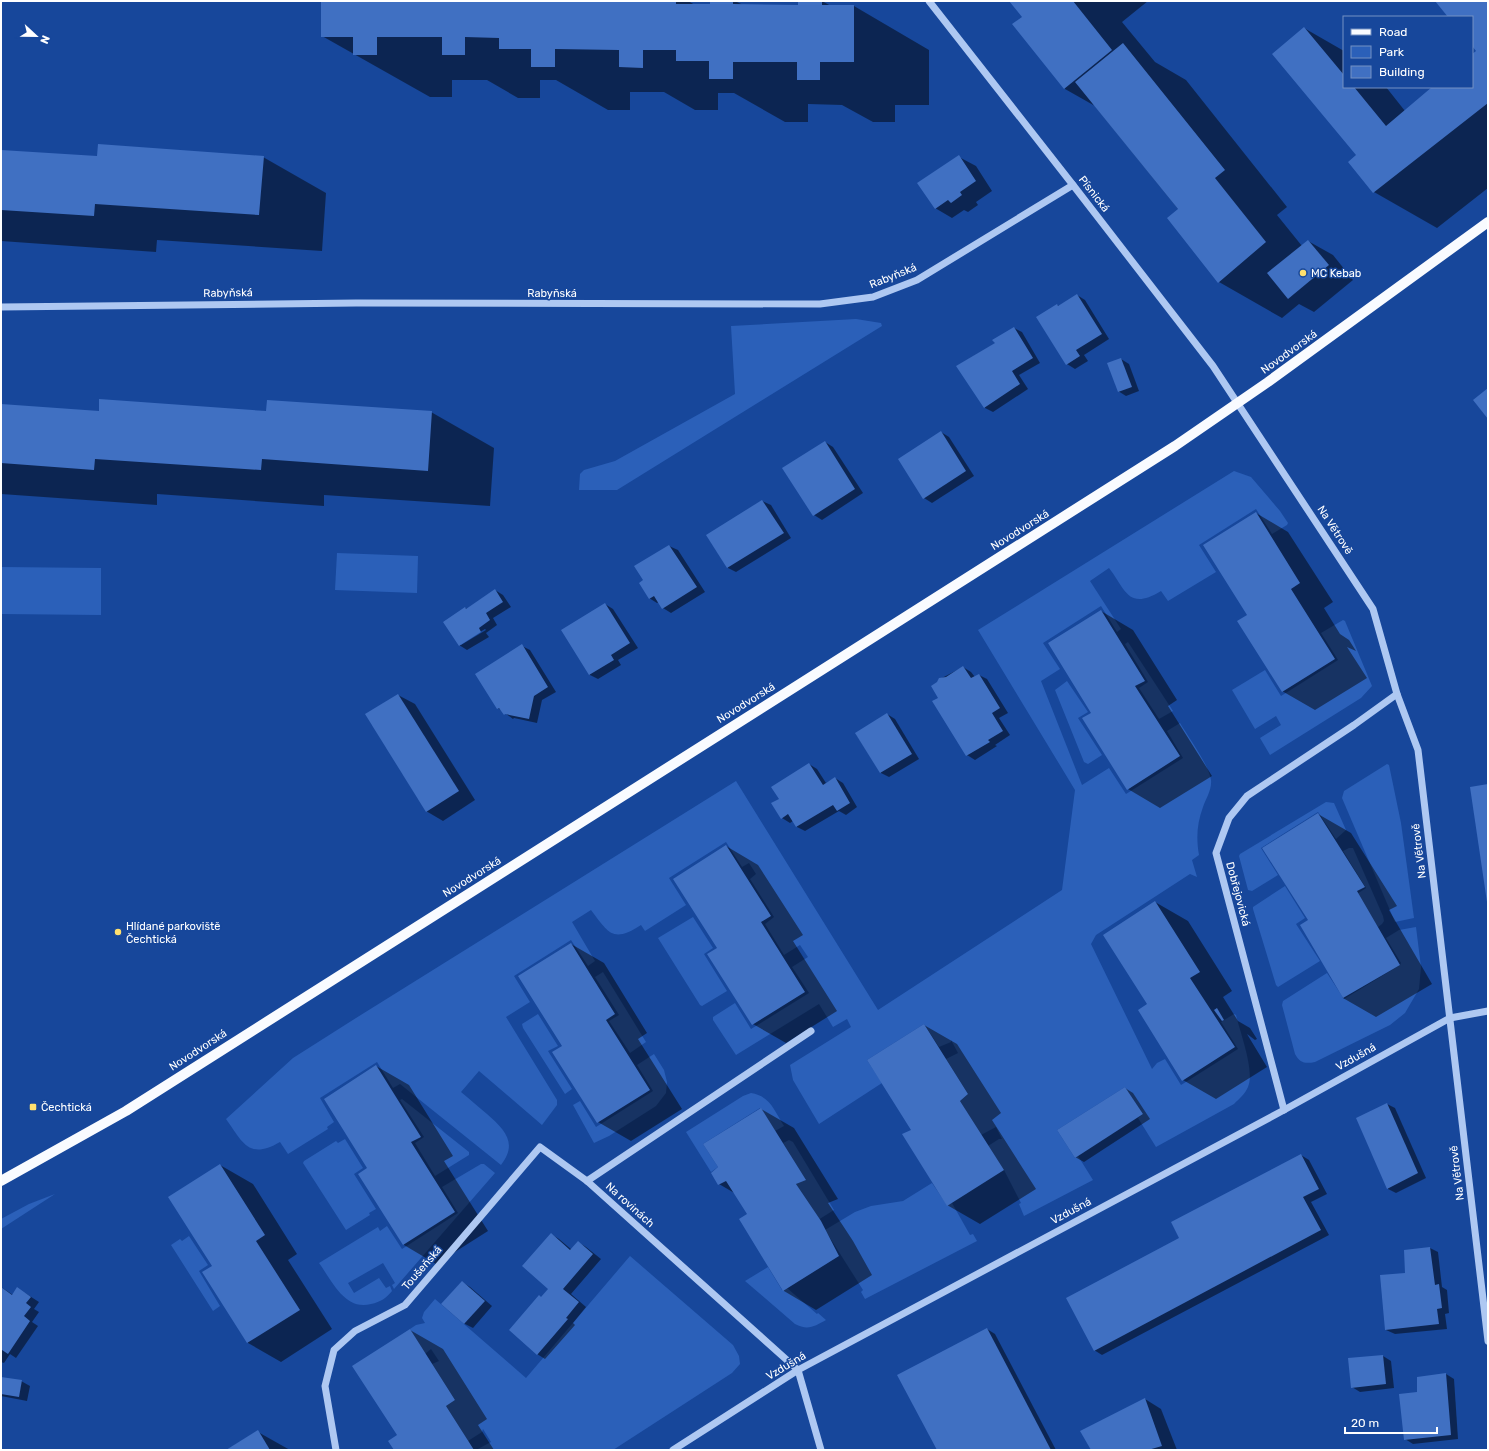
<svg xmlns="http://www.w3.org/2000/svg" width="1489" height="1451" viewBox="0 0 1489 1451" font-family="Rubik,sans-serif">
  <rect width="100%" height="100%" fill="#17479b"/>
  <!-- green -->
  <g fill="#2b60b9">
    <path d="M856 319 881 323 882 326 617 490H579L580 474 584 470 615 461 735 394 731 326Z"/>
    <path d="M1234 471 1251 477 1280 511 1288 523 1287 525 1272 534 1256 509 1199 545 1216 572 1168 601 1161 591C1128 611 1126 590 1109 568L1090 581 1121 629 1117 632 1101 606 1043 643 1060 669 1041 681 1082 785 1109 768 1126 794 1183 758 1167 731 1180 723C1189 738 1209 765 1211 780 1212 790 1206 798 1203 807 1197 823 1196 838 1199 855L1192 860 1197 877 1190 874 1096 935 1091 944 1152 1069 1157 1063 1165 1059 1181 1085 1238 1049 1221 1022 1234 1014 1236 1015C1240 1032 1255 1071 1248 1087 1245 1094 1239 1099 1234 1104L1156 1147 1138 1118 1143 1114 1125 1087 1057 1130 1075 1158 1078 1156 1093 1180 1024 1216 1019 1204 1021 1203 1004 1170 988 1146 999 1139H1002L996 1127 981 1135 960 1101 968 1094 946 1059 958 1053 951 1040V1042L939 1047 924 1024 867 1060 882 1083 819 1124 793 1080 790 1065 851 1027 847 1019 833 1027 819 1004 736 1055 713 1020V1017L735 1003 751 1029 809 993 792 967 808 957 800 945 784 955 765 924 774 917 750 879 756 874 749 863 742 867 726 842 669 878 686 905 645 931 641 925C612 944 608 932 591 910L572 922 595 961 588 966 571 940 514 976 530 1002 506 1017 557 1100V1105L542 1125 479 1071 461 1092C470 1099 478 1107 487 1114 505 1130 518 1143 501 1165L400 1084 393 1088 377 1062 320 1098 334 1122 327 1127 328 1129 288 1154 280 1142C249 1160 243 1143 226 1119L293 1058 356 1018 736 781 878 1010 1062 890 1075 790 978 630Z"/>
    <path d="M337 553 418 556 417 593 335 590Z"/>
    <path d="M1 567 101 568V615L1 614Z"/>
    <path d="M1343 620 1345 621 1372 686 1361 698 1270 755 1260 738 1281 725 1276 716 1255 729 1232 690 1265 670 1281 696 1338 660 1321 633Z"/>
    <path d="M1128 642 1173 711 1159 719 1139 688 1148 682 1125 644Z"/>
    <path d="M1067 681 1088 712 1078 718 1102 755 1088 764 1084 762 1055 690Z"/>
    <path d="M1387 764 1389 765 1401 823 1414 918 1395 922 1342 798 1344 791Z"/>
    <path d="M1326 802 1334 803 1346 830 1336 839 1318 812 1261 848 1278 875 1252 891 1248 890 1239 856 1240 854Z"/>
    <path d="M1349 848H1353L1383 916 1384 921 1382 924 1378 927 1357 894 1366 888 1343 851Z"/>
    <path d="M1285 886 1305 918 1296 924 1320 961 1278 987 1276 985 1253 909V907Z"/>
    <path d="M693 917 713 948 704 954 727 991 702 1006 700 1005 658 938Z"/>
    <path d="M1416 927 1421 967 1419 989 1405 1013 1390 1025 1315 1062C1305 1064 1300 1063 1295 1054L1282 1005 1283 1001 1327 973 1344 999 1400 965 1401 963 1386 938 1399 930Z"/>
    <path d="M603 972 646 1042 630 1053 609 1021 619 1015 595 977Z"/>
    <path d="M538 1014 558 1046 548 1051 572 1089 565 1094 523 1028 522 1024Z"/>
    <path d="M654 1054 664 1070 667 1082 666 1093 656 1106 609 1136 594 1143 573 1105 580 1101 596 1127 653 1091 637 1065Z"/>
    <path d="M751 1093C770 1096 774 1110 784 1126L775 1131 760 1108 703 1144 718 1167 711 1172 686 1132 743 1096Z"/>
    <path d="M402 1099 469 1152V1155L435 1176 415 1143 424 1137 400 1100Z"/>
    <path d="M345 1139 363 1168 354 1174 376 1209 369 1213 370 1215 346 1230 303 1163 304 1161 336 1141 338 1143Z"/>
    <path d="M789 1140 793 1142 834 1210 818 1220 796 1184 805 1179 783 1143Z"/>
    <path d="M481 1164H484L495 1173 394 1289 392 1285 395 1283 383 1263 348 1283 354 1293 379 1278 386 1288 390 1286 392 1291C386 1298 381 1302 371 1304 345 1311 332 1281 319 1263L378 1227 380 1231 387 1226 402 1249 458 1213 442 1187Z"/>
    <path d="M932 1183 947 1205 952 1203 970 1235 973 1234 977 1241 865 1299 861 1292 863 1290 825 1230 855 1212 871 1206 903 1201Z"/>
    <path d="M55 1194 1 1229V1219L29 1204Z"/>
    <path d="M189 1236 208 1265 199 1271 220 1306 213 1311 171 1245 180 1239 182 1241Z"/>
    <path d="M630 1256 733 1345 739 1356 740 1364 732 1373 613 1450H476L491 1442 483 1429 482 1432 468 1441 446 1406 455 1400 432 1364 439 1361 431 1349 425 1354 410 1329 416 1325 425 1323 422 1318 424 1312 435 1299 526 1378Z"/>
    <path d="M768 1267 782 1290 787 1288 817 1314 818 1313 826 1320C815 1326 808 1331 795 1324L745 1281Z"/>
  </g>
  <!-- shadow -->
  <g fill="#0007" fill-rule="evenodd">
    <path d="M192 1H232L193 2Z"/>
    <path d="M322 1H688L695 5H711V1H735L743 5 799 6V1H822L831 6H854L929 50V105H895V122H873L842 105 808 104V122H785L734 93H718V110H695L664 92H630V110H608L556 80H540V98H518L487 80H452V97H430L322 36Z"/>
    <path d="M1010 1H1148L1122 22 1155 62 1186 80 1287 207 1277 215 1302 246 1308 241 1333 255 1353 280 1314 312 1299 304 1282 318 1219 282 1179 210 1095 106 1065 89 1014 24 1023 17Z"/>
    <path d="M1436 1H1488V188L1437 228 1374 192 1357 155 1304 28 1344 51V87H1386L1405 111 1434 87H1472V55L1477 51 1472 45V17H1449Z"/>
    <path d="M1 151 98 157H263L326 193 322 251 157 240 156 252 1 241Z"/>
    <path d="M959 157 976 166 992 191 976 202 978 205 968 212 964 210 952 218 935 208Z"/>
    <path d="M1077 295 1085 300 1109 339 1084 355 1088 361 1075 369 1067 364 1057 305 1059 306Z"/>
    <path d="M1014 328 1022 332 1040 363 1019 375 1028 389 993 412 985 408 957 366 996 343Z"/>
    <path d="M1121 359 1129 364 1139 391 1126 396 1118 391Z"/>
    <path d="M1 405 99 412H431L494 448 490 506 324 495V506L157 494V505L1 494Z"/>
    <path d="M941 432 949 437 974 476 932 503 924 498Z"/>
    <path d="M825 442 833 447 863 493 822 520 814 515Z"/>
    <path d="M762 501 771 505 791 538 736 572 728 568 708 535Z"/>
    <path d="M1256 513 1288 532 1333 602 1324 608 1340 634 1349 640 1356 651 1347 647 1367 678 1315 710 1282 691 1248 615Z"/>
    <path d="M669 546 678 550 705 592 671 613 663 608 659 602 657 603 649 598 644 580Z"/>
    <path d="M495 590 503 595 511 607 493 618 497 625 486 633 489 637 467 650 459 645 465 608 467 609ZM485 629 486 630 461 645V643Z"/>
    <path d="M605 604 613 609 638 648 618 660 621 665 598 679 590 675 563 630Z"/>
    <path d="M1101 611 1133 630 1177 700 1168 706 1212 776 1160 808 1128 789 1093 713Z"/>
    <path d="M522 646 530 650 556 692 542 700 537 723 514 718 513 719 498 708Z"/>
    <path d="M963 667 971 672 975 677 979 675 987 679 1008 713 999 718 1010 735 995 745 997 746 975 760 967 755 939 698 938 683 940 679Z"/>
    <path d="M398 695 415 704 475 800 443 821 426 811Z"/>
    <path d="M887 714 895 719 919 759 889 777 881 773 856 734Z"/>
    <path d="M809 764 817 769 826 783 835 778 843 783 857 807 846 815 839 811 805 831 797 827 793 821 790 823 782 818 780 799Z"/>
    <path d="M1318 814 1351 833 1397 906 1389 910 1432 984 1376 1017 1343 998 1310 921Z"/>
    <path d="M726 846 758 865 803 935 793 941 837 1011 786 1043 753 1024 709 954 718 949Z"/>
    <path d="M1155 902 1188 921 1232 991 1223 997 1238 1021 1250 1028 1257 1039 1255 1040 1247 1034 1267 1067 1216 1099 1183 1080 1148 1004Z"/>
    <path d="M571 944 604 963 647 1033 638 1039 682 1109 631 1141 598 1122 563 1046Z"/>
    <path d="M924 1025 957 1044 1001 1113 992 1120 1036 1189 980 1224 947 1205 913 1130Z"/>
    <path d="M376 1066 409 1085 453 1156 444 1161 488 1231 436 1264 404 1245 359 1174 369 1169Z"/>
    <path d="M1125 1088 1133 1093 1150 1119 1084 1162 1075 1157Z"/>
    <path d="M1387 1104 1395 1108 1426 1178 1396 1193 1388 1189Z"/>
    <path d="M761 1109 794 1128 838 1199 828 1203 853 1241 872 1275 816 1310 784 1291 748 1214 736 1194 719 1184 712 1173 719 1167Z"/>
    <path d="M1301 1155 1309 1160 1327 1194 1311 1202 1329 1235 1102 1355 1094 1350 1181 1238Z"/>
    <path d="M220 1165 253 1184 297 1254 288 1260 332 1329 281 1362 248 1343 204 1273 213 1267Z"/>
    <path d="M551 1234 559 1239 572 1250 578 1242 586 1247 601 1259 571 1294 586 1307 573 1323 575 1325 545 1359 537 1354 542 1298 550 1289Z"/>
    <path d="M1430 1248 1438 1252 1442 1287 1447 1290 1449 1313 1445 1314 1447 1329 1395 1334 1386 1330 1406 1274 1405 1251Z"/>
    <path d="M462 1282 470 1287 492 1306 473 1328 465 1324 442 1304Z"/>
    <path d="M1 1287 13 1295 25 1293 39 1302 34 1309 39 1312 32 1322 38 1326 16 1358 10 1354 4 1363 1 1362Z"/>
    <path d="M987 1329 995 1334 1056 1450H938Z"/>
    <path d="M410 1330 443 1349 487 1419 478 1425 494 1450H395L398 1436Z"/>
    <path d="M1383 1356 1391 1361 1394 1388 1360 1392 1352 1387Z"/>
    <path d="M1446 1374 1454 1379 1458 1439 1413 1444 1405 1439 1418 1393Z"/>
    <path d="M1 1378 21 1381 30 1386 27 1401 1 1396Z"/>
    <path d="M1145 1399 1161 1409 1177 1450H1092Z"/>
    <path d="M258 1432 290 1450H228Z"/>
  </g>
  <!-- building -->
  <g fill="#4070c2">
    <path d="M321 1H676V4H710V1H733V4L798 5V1H822V5H854V62H820V80H797V62H733V79H709V61H676V50H643V68L619 67V50L555 49V67H531V49H499V38L465 37V55H442V37H377V55H353V37H321Z"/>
    <path d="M1009 1H1073L1112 50 1064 89 1012 24 1022 17Z"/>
    <path d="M1435 1H1486L1488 3V103L1373 193 1348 162 1356 155 1272 54 1304 27 1344 75V87H1354L1386 126 1432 87H1472V54L1476 51 1472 46V17H1448Z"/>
    <path d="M1123 43 1225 170 1215 178 1266 242 1218 283 1167 218 1178 209 1075 82Z"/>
    <path d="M98 144 264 156 259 215 95 204 94 216 1 210V150L97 156Z"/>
    <path d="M959 155 976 181 960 192 962 195 951 203 948 200 935 209 917 183Z"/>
    <path d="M1308 240 1329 265 1288 299 1267 273Z"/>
    <path d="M1077 294 1102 334 1076 350 1080 356 1066 365 1036 317 1057 304 1058 306Z"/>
    <path d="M1014 327 1033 358 1012 371 1020 384 984 408 956 366 995 343 992 340Z"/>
    <path d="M1121 358 1132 387 1118 392 1107 363Z"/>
    <path d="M1488 388V419L1473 400Z"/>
    <path d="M99 399 266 411 267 400 432 411 428 471 262 459 261 470 95 459 94 470 1 463V404L99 411Z"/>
    <path d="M941 431 966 471 923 499 898 459Z"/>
    <path d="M825 441 855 489 813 516 782 468Z"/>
    <path d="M762 500 784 533 727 568 706 535Z"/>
    <path d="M1256 512 1300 583 1291 589 1335 659 1282 692 1237 621 1247 615 1203 545Z"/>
    <path d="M669 545 697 587 662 609 654 596 649 599 639 583 643 580 634 566Z"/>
    <path d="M495 589 503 602 486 613 490 620 479 628 481 632 459 646 443 622 465 607 466 609Z"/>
    <path d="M605 603 630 643 611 655 614 660 589 675 561 630Z"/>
    <path d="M1101 610 1145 681 1135 686 1180 756 1127 790 1082 718 1091 713 1048 643Z"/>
    <path d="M522 644 548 687 534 696 529 719 505 714 504 715 499 708 497 709 475 674Z"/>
    <path d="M963 666 971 678 979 674 1000 708 992 713 1003 731 988 740 990 742 966 756 932 701 938 698 931 686 937 682 939 678 946 677Z"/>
    <path d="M398 694 459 791 426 812 365 714Z"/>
    <path d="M887 713 912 754 880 773 855 733Z"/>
    <path d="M809 763 823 785 835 777 850 803 837 811 833 805 796 827 788 814 781 819 771 803 779 799 771 787Z"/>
    <path d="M1488 784V902H1487L1470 787Z"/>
    <path d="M1318 813 1365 887 1357 891 1400 965 1343 998 1300 925 1308 920 1262 848Z"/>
    <path d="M726 845 771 916 761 922 805 992 752 1025 707 954 717 948 673 879Z"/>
    <path d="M1155 901 1200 972 1190 978 1235 1047 1182 1081 1138 1010 1147 1004 1103 935Z"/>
    <path d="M571 943 615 1014 606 1020 650 1090 597 1123 552 1052 562 1046 518 976Z"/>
    <path d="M1217 1008 1224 1020 1222 1021 1214 1010Z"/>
    <path d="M924 1024 968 1094 960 1101 1004 1170 947 1206 902 1134 911 1130 867 1060Z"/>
    <path d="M376 1065 421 1137 411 1142 455 1212 403 1245 358 1174 367 1168 324 1099Z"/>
    <path d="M1125 1087 1143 1114 1075 1158 1057 1130Z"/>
    <path d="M1387 1103 1418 1173 1387 1189 1356 1118Z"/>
    <path d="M761 1108 806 1180 796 1184 821 1221 839 1256 783 1291 739 1219 747 1214 726 1181 718 1185 711 1173 718 1167 703 1144Z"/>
    <path d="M1301 1154 1319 1189 1303 1197 1321 1230 1094 1351 1066 1298 1179 1238 1171 1222Z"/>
    <path d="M220 1164 265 1235 256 1241 300 1310 247 1343 202 1272 212 1266 168 1197Z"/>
    <path d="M551 1233 570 1250 578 1241 593 1254 563 1289 579 1302 566 1318 568 1319 537 1355 509 1330 539 1295 541 1297 548 1289 522 1266Z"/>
    <path d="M1430 1247 1435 1285 1439 1284 1442 1308 1437 1309 1439 1324 1385 1330 1380 1275 1405 1273 1404 1250Z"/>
    <path d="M462 1281 485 1301 464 1324 441 1304Z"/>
    <path d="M1 1287 12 1295 17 1287 31 1297 26 1303 31 1307 24 1316 30 1321 8 1354 2 1350 1 1352Z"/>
    <path d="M987 1328 1051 1450H937L897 1375Z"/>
    <path d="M410 1329 455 1400 446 1406 474 1450H394L388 1441 397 1435 352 1366Z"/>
    <path d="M1383 1355 1386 1384 1351 1388 1348 1358Z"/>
    <path d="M1446 1373 1451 1435 1404 1440 1399 1394 1417 1392V1377Z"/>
    <path d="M1 1377 22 1380 19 1397 1 1394Z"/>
    <path d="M1145 1398 1162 1446 1148 1450H1091L1080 1431Z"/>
    <path d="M258 1430 270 1450H226Z"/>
  </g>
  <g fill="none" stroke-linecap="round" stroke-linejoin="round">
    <!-- minor -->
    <g stroke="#aec8f2" stroke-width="7">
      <path d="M929 1 1073 185 1213 366 1373 609 1397 694 1418 750 1488 1341"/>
      <path d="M1 307 356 303 820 304 873 297 917 280 1073 185"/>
      <path d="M1284 1110 1216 853 1229 818 1247 796 1354 725 1397 694"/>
      <path d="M587 1181 811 1031"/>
      <path d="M336 1450 325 1386 334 1350 355 1331 405 1305 540 1147 587 1181 798 1370 821 1450"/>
      <path d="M673 1450 798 1370 1284 1110 1450 1018 1488 1011"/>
    </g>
    <!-- major -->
    <path stroke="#f9fbff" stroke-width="10" d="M1 1181 126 1111 1175 446 1268 382 1488 222"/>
  </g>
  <!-- markers -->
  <g fill="#ffe06f" stroke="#17479b" stroke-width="1.5">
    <circle cx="1303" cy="273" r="4"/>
    <circle cx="118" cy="932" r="4"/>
    <rect x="29" y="1103" width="8" height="8" rx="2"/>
  </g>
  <g text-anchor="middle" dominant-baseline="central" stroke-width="3" stroke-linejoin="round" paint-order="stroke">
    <!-- street labels -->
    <g font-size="11" fill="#fff" stroke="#17479b">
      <text transform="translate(1094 194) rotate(52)">Písnická</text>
      <text transform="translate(893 276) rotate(-22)">Rabyňská</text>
      <text transform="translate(228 293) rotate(-1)">Rabyňská</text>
      <text x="552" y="293">Rabyňská</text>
      <text transform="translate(1289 352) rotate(-36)">Novodvorská</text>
      <text transform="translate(1020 530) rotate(-32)">Novodvorská</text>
      <text transform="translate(1335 530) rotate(57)">Na Větrově</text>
      <text transform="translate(746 703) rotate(-32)">Novodvorská</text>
      <text transform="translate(1419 851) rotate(-97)">Na Větrově</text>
      <text transform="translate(472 877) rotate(-32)">Novodvorská</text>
      <text transform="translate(1238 894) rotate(75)">Dobřejovická</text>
      <text transform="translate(198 1050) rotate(-33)">Novodvorská</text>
      <text transform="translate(1356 1057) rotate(-29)">Vzdušná</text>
      <text transform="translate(1457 1173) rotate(-97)">Na Větrově</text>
      <text transform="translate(630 1205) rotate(42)">Na rovinách</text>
      <text transform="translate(1071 1211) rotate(-28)">Vzdušná</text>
      <text transform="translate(422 1268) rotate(-49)">Toušeňská</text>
      <text transform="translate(786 1366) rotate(-31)">Vzdušná</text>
    </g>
    <!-- poi labels -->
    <g font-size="11" fill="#fff" stroke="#17479b" text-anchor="start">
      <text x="1311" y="273">MC Kebab</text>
      <text x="126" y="926">Hlídané parkoviště<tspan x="126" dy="13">Čechtická</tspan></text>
      <text x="41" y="1107">Čechtická</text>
    </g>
  </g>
  <!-- border -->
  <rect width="1489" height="1451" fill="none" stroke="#ffffff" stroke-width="4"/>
  <!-- legend -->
  <rect x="1343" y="16" width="130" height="72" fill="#17479b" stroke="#7491c3"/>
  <rect x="1351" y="29" width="20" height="6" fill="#f9fbff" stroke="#7491c3"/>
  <text x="1379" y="36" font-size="12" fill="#ffffff">Road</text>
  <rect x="1351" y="46" width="20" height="12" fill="#2b60b9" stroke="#7491c3"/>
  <text x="1379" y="56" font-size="12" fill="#ffffff">Park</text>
  <rect x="1351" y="66" width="20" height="12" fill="#4070c2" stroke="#7491c3"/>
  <text x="1379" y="76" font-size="12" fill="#ffffff">Building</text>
  <!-- north arrow -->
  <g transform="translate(36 36) rotate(112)" stroke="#17479b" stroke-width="3" paint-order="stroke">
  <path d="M0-3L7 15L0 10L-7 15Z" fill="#ffffff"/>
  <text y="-6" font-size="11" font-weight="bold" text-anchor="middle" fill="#ffffff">N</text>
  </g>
  <!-- scale -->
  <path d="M1345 1427v6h92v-6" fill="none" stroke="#ffffff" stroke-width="2"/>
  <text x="1351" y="1427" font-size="12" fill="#ffffff" stroke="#17479b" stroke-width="3" paint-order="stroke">20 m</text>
</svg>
